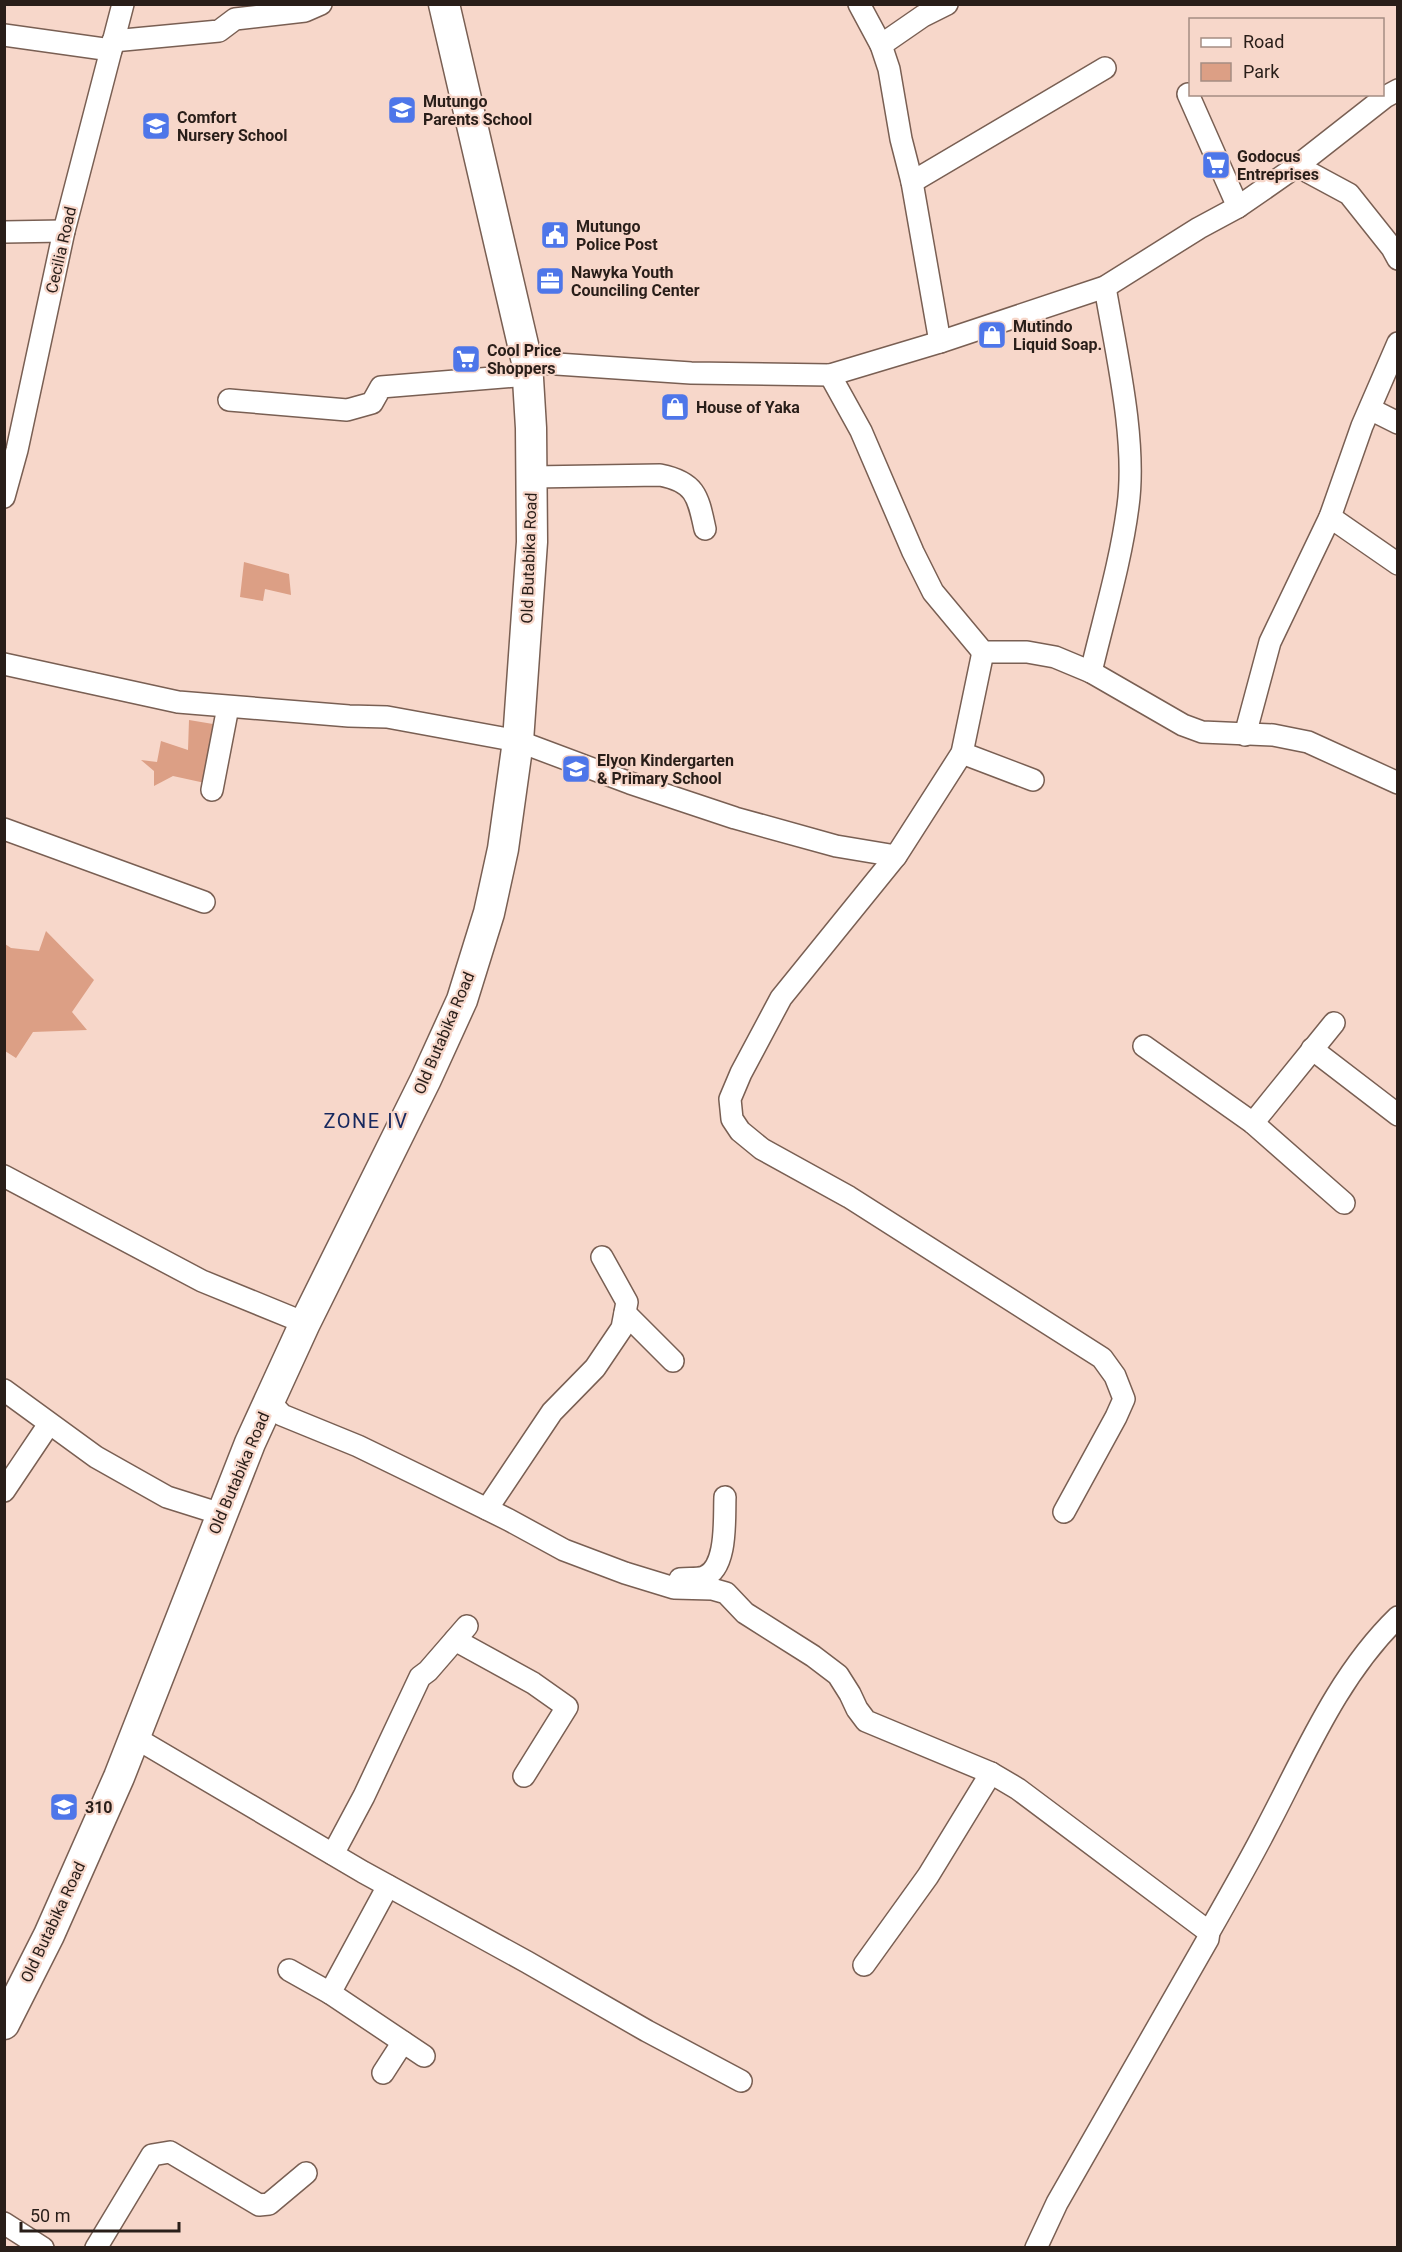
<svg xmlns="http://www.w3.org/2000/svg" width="1402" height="2252" viewBox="0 0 1402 2252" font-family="Roboto,sans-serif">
  <rect width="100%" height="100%" fill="#f7d7ca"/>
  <!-- green -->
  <g fill="#dc9f85">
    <path d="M244 562 289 574 291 595 265 589 263 601 240 597Z"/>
    <path d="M189 720 219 725 205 783 173 776 154 786V771L141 760 157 762 161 741 188 750Z"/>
    <path d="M46 931 94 980 72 1012 87 1030 33 1032 16 1058 5 1051V944L11 948 39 951Z"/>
  </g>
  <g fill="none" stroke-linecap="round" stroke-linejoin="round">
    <!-- minor casing -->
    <g stroke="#795f53" stroke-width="24">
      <g id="minor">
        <path d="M859 4 881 45 889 69 901 139 912 182 940 342"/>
        <path d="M4 35 111 50"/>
        <path d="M113 41 219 31 235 19 305 11 321 4"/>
        <path d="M881 45 923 16 947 4"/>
        <path d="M1188 94 1238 207"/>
        <path d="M1297 166 1349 194 1392 248 1398 259"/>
        <path d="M912 182 1105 68"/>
        <path d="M4 232 64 231"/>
        <path d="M527 362 691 373 830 375 940 342 1105 287 1199 228 1238 207 1297 166 1385 97 1398 90"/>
        <path d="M830 375 861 431 913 552 933 592 983 652H1027L1055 657 1091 672 1183 725 1202 732 1273 735 1308 742 1398 783"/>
        <path d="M229 400 347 410 372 403 381 387 528 375"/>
        <path d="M1370 409 1398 423"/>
        <path d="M532 477 660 475C696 482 698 497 705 529"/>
        <path d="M4 497 17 450 64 231 123 4"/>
        <path d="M1330 517 1398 564"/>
        <path d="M4 664 178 702 349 716 387 717 518 741 630 783 735 818 836 846 896 856 962 753 983 652"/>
        <path d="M1091 672C1104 617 1121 561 1128 506 1137 440 1116 352 1105 287"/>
        <path d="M1245 735 1270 642 1330 517 1362 426 1398 343"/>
        <path d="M962 753 1033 780"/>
        <path d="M212 790 228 707"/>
        <path d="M4 829 204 902"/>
        <path d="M896 856 781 998 741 1073 730 1099 732 1119 740 1131 762 1149 849 1197 1102 1358 1115 1376 1124 1399 1116 1417 1064 1512"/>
        <path d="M1144 1046 1253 1123 1344 1203"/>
        <path d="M1312 1049 1398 1115"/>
        <path d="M1253 1123 1334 1023"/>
        <path d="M4 1176 202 1281 305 1323"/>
        <path d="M625 1313 673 1361"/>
        <path d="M4 1390 96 1457 167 1497 221 1514"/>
        <path d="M269 1401 282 1415 358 1446 428 1480 509 1520 564 1550 625 1573 674 1588 712 1589 726 1593 745 1613 813 1656 838 1675 850 1694 857 1709 866 1721 991 1773 1018 1789 1209 1932"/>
        <path d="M4 1491 49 1424"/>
        <path d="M487 1509 552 1412 595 1368 622 1328 627 1302 602 1257"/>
        <path d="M680 1579C688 1578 697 1579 704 1577 728 1568 724 1518 725 1497"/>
        <path d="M455 1640 533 1683 567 1707 524 1776"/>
        <path d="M134 1737 363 1872 527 1962 647 2031 741 2081"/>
        <path d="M333 1854 364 1796 420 1677 428 1671 467 1626"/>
        <path d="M388 1886 330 1993 424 2056"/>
        <path d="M864 1965 928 1876 991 1773"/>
        <path d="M289 1970 330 1993"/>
        <path d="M383 2073 403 2042"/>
        <path d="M4 2223 43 2248"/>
        <path d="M96 2248 152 2155 170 2152 259 2205 269 2204 306 2173"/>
        <path d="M1036 2248 1057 2203 1208 1939 1209 1932C1229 1897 1249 1862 1267 1827 1305 1755 1338 1675 1398 1617"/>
      </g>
    </g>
    <!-- secondary casing -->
    <g stroke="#795f53" stroke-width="33">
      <path id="secondary" d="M4 2024 49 1935 119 1777 250 1443 305 1323 426 1079 462 1000 489 913 503 849 518 741 532 542 531 428 527 362 444 4"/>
    </g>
    <!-- minor -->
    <use href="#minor" stroke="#fff" stroke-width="21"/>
    <!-- secondary -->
    <use href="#secondary" stroke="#fff" stroke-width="30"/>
  </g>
  <!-- icons -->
  <defs>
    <g id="school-square" transform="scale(1.5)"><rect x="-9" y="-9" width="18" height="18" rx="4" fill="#4e76e9" stroke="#f7d7ca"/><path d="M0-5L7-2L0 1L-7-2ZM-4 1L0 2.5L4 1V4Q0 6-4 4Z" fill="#fff"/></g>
    <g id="supermarket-square" transform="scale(1.5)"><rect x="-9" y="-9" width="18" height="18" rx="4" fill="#4e76e9" stroke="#f7d7ca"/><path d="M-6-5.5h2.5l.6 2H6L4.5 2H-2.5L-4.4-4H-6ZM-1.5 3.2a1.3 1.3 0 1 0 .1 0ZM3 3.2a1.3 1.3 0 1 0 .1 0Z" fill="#fff"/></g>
    <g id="civic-square" transform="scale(1.5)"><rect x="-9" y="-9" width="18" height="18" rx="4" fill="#4e76e9" stroke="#f7d7ca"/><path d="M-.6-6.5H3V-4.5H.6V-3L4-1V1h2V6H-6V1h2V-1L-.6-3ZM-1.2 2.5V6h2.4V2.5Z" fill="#fff"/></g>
    <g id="office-square" transform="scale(1.5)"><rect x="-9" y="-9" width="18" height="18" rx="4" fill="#4e76e9" stroke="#f7d7ca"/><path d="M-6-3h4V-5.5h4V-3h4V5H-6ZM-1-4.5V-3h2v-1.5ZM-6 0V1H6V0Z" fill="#fff"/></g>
    <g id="shop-square" transform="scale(1.5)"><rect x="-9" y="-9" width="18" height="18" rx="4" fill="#4e76e9" stroke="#f7d7ca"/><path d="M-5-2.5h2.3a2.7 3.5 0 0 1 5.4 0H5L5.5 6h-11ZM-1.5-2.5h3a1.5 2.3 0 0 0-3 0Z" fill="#fff"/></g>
  </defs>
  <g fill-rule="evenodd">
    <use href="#school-square" x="402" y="110"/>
    <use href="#school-square" x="156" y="126"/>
    <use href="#supermarket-square" x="1216" y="165"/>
    <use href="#civic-square" x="555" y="235"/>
    <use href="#office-square" x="550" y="281"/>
    <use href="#shop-square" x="992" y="335"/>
    <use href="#supermarket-square" x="466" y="359"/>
    <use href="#shop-square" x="675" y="407"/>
    <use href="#school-square" x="576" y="769"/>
    <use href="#school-square" x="64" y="1807"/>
  </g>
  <g text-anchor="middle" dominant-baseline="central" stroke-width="4.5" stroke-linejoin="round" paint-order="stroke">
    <!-- poi labels -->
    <g font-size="16" font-weight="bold" fill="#291e19" stroke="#f7d7ca" text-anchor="start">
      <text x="423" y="101">Mutungo<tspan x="423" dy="18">Parents School</tspan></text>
      <text x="177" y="117">Comfort<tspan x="177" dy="18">Nursery School</tspan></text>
      <text x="1237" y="156">Godocus<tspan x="1237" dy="18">Entreprises</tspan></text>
      <text x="576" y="226">Mutungo<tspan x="576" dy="18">Police Post</tspan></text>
      <text x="571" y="272">Nawyka Youth<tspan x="571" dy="18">Counciling Center</tspan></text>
      <text x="1013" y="326">Mutindo<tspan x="1013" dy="18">Liquid Soap.</tspan></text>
      <text x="487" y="350">Cool Price<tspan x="487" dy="18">Shoppers</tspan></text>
      <text x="696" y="407">House of Yaka</text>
      <text x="597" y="760">Elyon Kindergarten<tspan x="597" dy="18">&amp; Primary School</tspan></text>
      <text x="85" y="1807">310</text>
    </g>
    <!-- street labels -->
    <g font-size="16" fill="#291e19" stroke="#f7d7ca">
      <text transform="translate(61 250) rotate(-77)">Cecilia Road</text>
      <text transform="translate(529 558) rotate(-88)">Old Butabika Road</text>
      <text transform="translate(444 1033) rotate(-67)">Old Butabika Road</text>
      <text transform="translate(239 1473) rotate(-67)">Old Butabika Road</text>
      <text transform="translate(53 1922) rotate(-65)">Old Butabika Road</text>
    </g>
    <!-- quarter labels -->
    <g font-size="20" letter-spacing="1.5" fill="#16285e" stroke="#f7d7ca">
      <text x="366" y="1121">ZONE IV</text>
    </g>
  </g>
  <!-- border -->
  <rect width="1402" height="2252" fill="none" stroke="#291e19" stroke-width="12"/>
  <!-- legend -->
  <rect x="1189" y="18" width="195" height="78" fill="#f7d7ca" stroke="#a58d83" stroke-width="1.5"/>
  <rect x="1201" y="38" width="30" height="9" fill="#ffffff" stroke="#a58d83" stroke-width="1.5"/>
  <text x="1243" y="48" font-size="18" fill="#291e19">Road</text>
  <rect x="1201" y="63" width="30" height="18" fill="#dc9f85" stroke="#a58d83" stroke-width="1.5"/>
  <text x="1243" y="78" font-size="18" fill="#291e19">Park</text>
  <!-- scale -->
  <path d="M21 2222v9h158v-9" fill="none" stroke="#291e19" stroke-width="3"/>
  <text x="30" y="2222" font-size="18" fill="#291e19" stroke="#f7d7ca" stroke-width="4.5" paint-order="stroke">50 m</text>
</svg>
